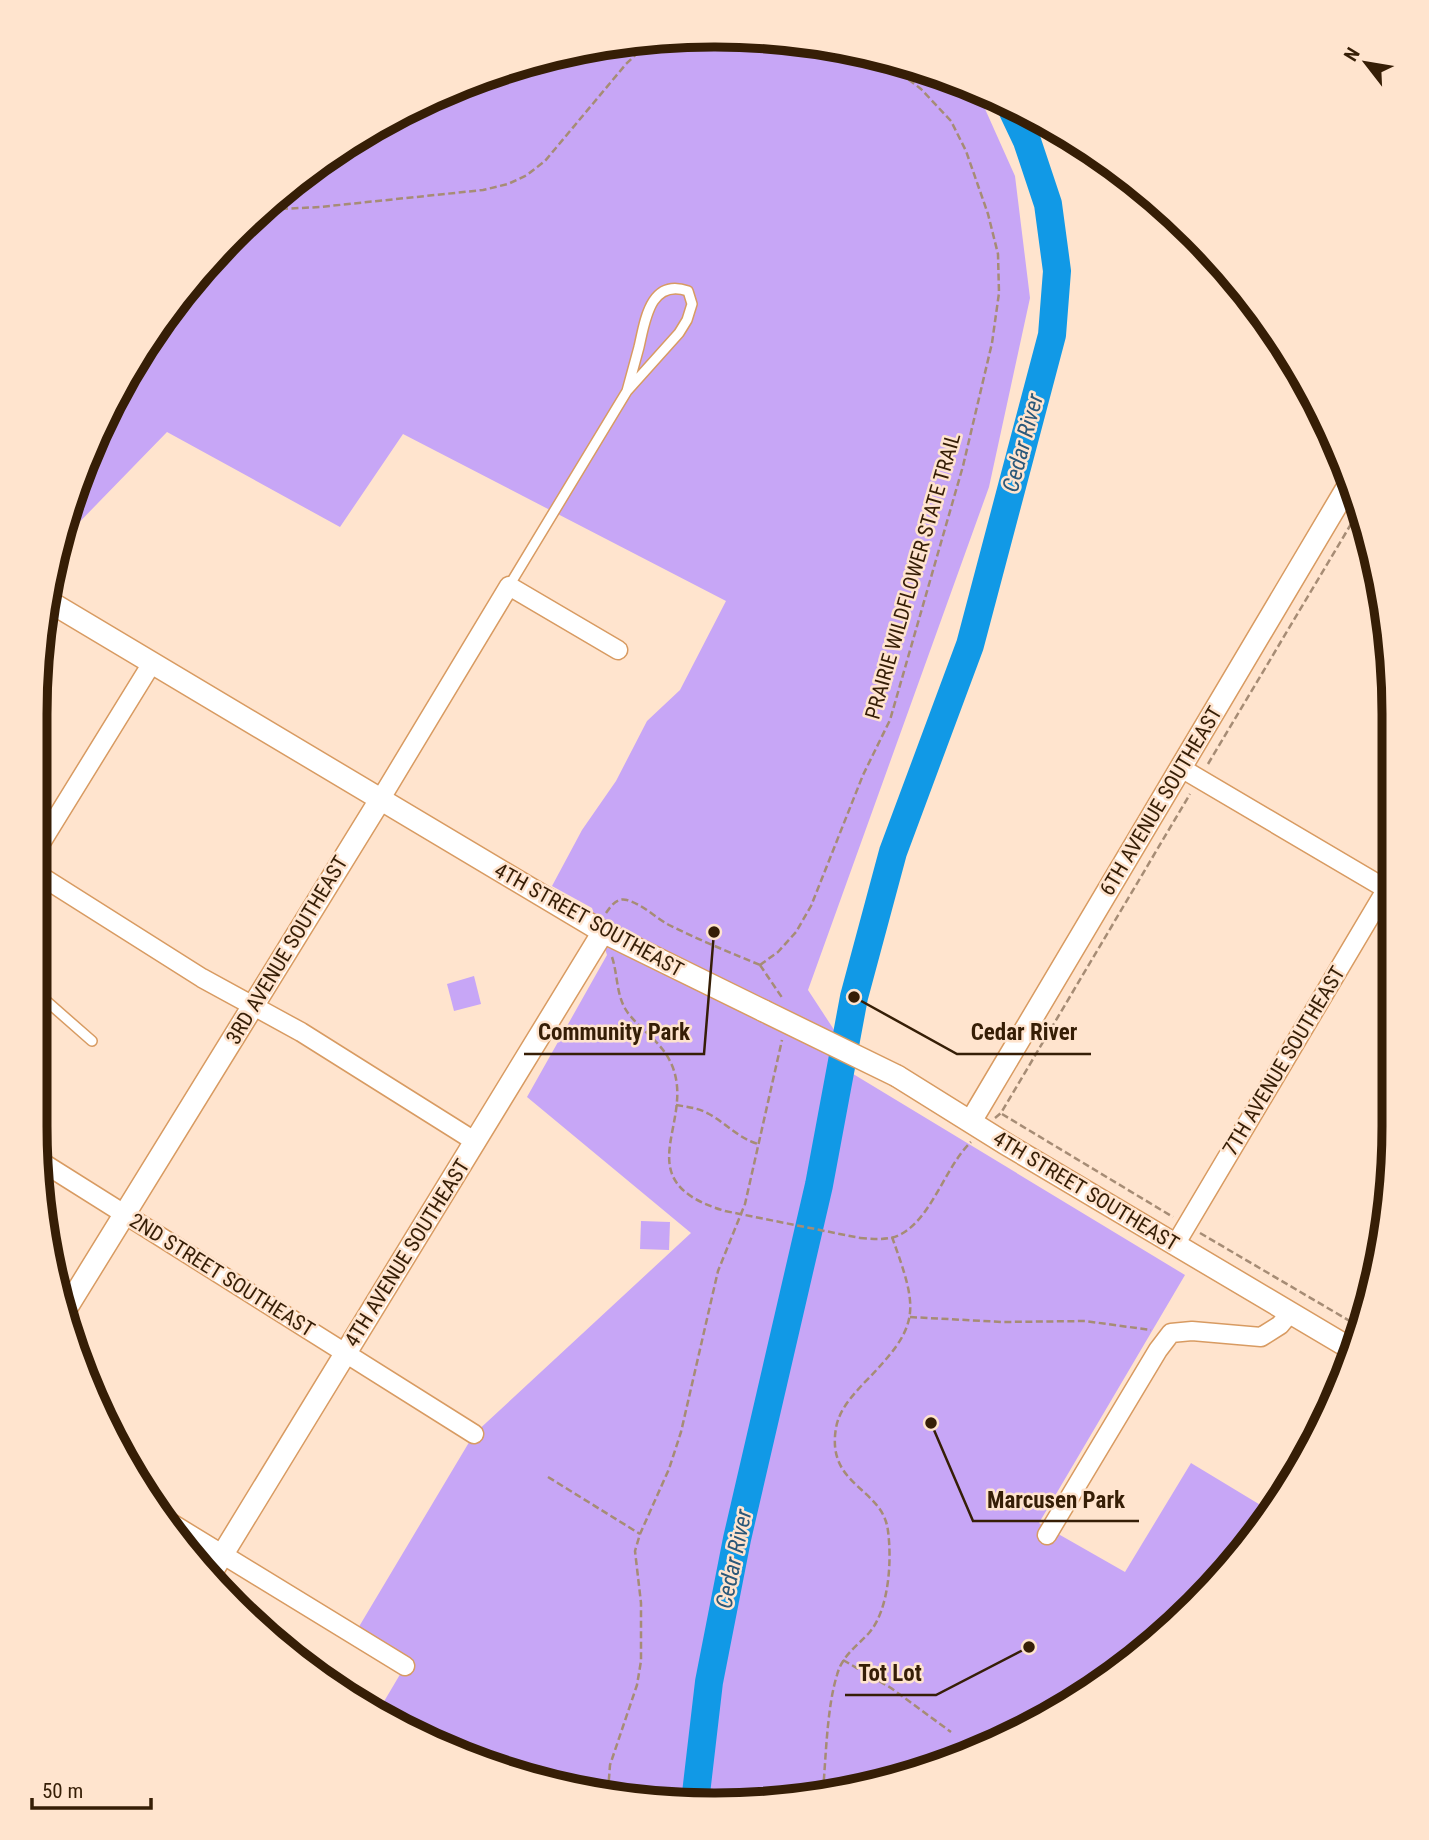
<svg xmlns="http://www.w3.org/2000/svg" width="1429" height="1840" viewBox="0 0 1429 1840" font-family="'Roboto Condensed',sans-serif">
  <rect width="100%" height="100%" fill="#ffe4ce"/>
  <!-- green -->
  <g fill="#c7a6f6">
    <path d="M759 36 890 58 977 91 1015 176 1030 298 989 487 808 990 842 1042 835 1063 1185 1275 1039 1523 1125 1572 1191 1463 1272 1512 1163 1636 1055 1714 891 1782 715 1805 539 1782 376 1715 405 1666 354 1635 474 1434 691 1233 527 1097 607 955 592 908 552 886 582 830 616 781 647 721 680 690 726 601 403 434 340 527 167 432 63 539 71 496 176 301 267 203 374 126 496 71 625 41Z"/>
    <path d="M474 976 481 1004 454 1011 447 984Z"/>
    <path d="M641 1221 670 1222 669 1250 640 1249Z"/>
  </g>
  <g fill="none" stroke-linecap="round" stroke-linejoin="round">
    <!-- stream -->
    <path stroke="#1199e6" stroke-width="4.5" d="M1027 141 1040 121"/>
    <!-- river -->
    <path stroke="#1199e6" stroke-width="28" d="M695 1802 709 1682 737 1539 819 1185 854 997 893 852 970 645 1052 335 1057 271 1048 204 1027 141 1009 103"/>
    <!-- service casing -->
    <g stroke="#d89b62" stroke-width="12">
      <g id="service">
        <path d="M509 586 627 391 679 333 687 320 692 304 688 291C650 278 645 321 639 347 635 362 631 376 627 391"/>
        <path d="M35 991 92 1041"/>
      </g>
    </g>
    <!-- minor casing -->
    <g stroke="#d89b62" stroke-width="21">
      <g id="minor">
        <path d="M1181 768 1393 893"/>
        <path d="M380 800 509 586 618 650"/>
        <path d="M36 851 152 663"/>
        <path d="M36 873 202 978 301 1032 476 1142"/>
        <path d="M40 1161 474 1434"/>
        <path d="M1175 1245 1393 878"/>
        <path d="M168 1521 405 1666"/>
        <path d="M1047 1535 1158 1350 1171 1333 1192 1331 1261 1337 1280 1325 1290 1313"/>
      </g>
    </g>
    <!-- tertiary casing -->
    <g stroke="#d89b62" stroke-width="24">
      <g id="tertiary">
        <path d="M50 602 603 932 764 1011"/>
        <path d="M897 1076 1006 1144 1353 1350"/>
        <path d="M971 1121 1351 481"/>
        <path d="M63 1314 380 800"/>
        <path d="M210 1575 603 932"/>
      </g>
    </g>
    <!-- path -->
    <g stroke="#a68c75" stroke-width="2.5" stroke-dasharray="7 3.5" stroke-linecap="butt">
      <path d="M260 210 320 207 483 190 508 184 527 175 545 161 626 64 651 40"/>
      <path d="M1208 764 1360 509"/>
      <path d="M606 913C611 906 617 897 627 900 642 904 656 918 669 925 699 940 729 952 760 965"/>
      <path d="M612 957C618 975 616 997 628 1013 641 1030 660 1041 670 1061 700 1121 621 1180 725 1211"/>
      <path d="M760 965 778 952 796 932 811 906 863 775 890 720 963 466 992 343 999 293 998 254 988 214 966 151 951 121 921 89 878 56"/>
      <path d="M760 965 783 999"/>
      <path d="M676 1105C688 1107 699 1108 709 1114 727 1124 738 1138 758 1144"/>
      <path d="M1002 1114 1173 1217"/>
      <path d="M995 1118 1001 1113 1190 794"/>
      <path d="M1200 1233 1360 1327"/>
      <path d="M860 1238C874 1239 891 1241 903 1233 933 1215 945 1167 971 1142"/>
      <path d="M910 1317 1002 1322 1085 1321 1151 1330"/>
      <path d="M548 1477 640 1534"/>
      <path d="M843 1660 891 1688 951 1732"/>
      <path d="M608 1791 610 1765 637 1685 641 1661V1603L635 1551 640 1534 669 1469 681 1432 718 1271 745 1204 782 1040"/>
      <path d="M823 1791C826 1756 827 1707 837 1675 842 1656 856 1647 869 1633 889 1610 892 1561 888 1531 883 1487 826 1487 836 1428 839 1410 852 1396 864 1383 921 1325 919 1312 892 1237"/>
    </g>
    <!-- service -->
    <use href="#service" stroke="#fff" stroke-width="9"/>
    <!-- minor -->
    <use href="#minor" stroke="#fff" stroke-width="18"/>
    <!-- tertiary -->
    <use href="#tertiary" stroke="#fff" stroke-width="21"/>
    <!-- tertiary-bridge casing -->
    <g stroke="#d89b62" stroke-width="24" stroke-linecap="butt">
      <path id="tertiary-bridge" d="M764 1011 897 1076"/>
    </g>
    <!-- path-bridge -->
    <path stroke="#a68c75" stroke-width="2.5" stroke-dasharray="7 3.5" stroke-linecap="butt" d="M725 1211 860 1238"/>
    <!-- tertiary-bridge -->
    <use href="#tertiary-bridge" stroke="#fff" stroke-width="21"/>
  </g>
  <g text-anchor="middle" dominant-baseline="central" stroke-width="5" stroke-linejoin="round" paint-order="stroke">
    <!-- street labels -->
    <g font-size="21" fill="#361e06" stroke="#ffe4ce">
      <text transform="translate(913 576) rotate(-74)">PRAIRIE WILDFLOWER STATE TRAIL</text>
      <text transform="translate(1161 801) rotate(-59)">6TH AVENUE SOUTHEAST</text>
      <text transform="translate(589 920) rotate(29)">4TH STREET SOUTHEAST</text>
      <text transform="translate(287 950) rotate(-59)">3RD AVENUE SOUTHEAST</text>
      <text transform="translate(1284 1061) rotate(-59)">7TH AVENUE SOUTHEAST</text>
      <text transform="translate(1086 1191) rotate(31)">4TH STREET SOUTHEAST</text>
      <text transform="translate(407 1253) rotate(-58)">4TH AVENUE SOUTHEAST</text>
      <text transform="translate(222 1275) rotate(32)">2ND STREET SOUTHEAST</text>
    </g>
    <!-- water labels -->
    <g font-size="23" font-style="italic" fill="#2b5879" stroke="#ffe4ce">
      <text transform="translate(1023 443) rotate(-75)">Cedar River</text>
      <text transform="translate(734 1559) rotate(-78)">Cedar River</text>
    </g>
  </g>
  <!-- crop -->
  <path d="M0 0H1429V1840H0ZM714 47H715A667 667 0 0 1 1382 714V1126A667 667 0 0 1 715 1793H714A667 667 0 0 1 47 1126V714A667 667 0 0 1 714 47Z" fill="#ffe4ce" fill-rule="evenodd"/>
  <path fill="none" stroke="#361e06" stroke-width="9" d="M714 47H715A667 667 0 0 1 1382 714V1126A667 667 0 0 1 715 1793H714A667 667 0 0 1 47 1126V714A667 667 0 0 1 714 47Z"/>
  <!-- callouts -->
  <path fill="none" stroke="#361e06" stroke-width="2.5" d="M714 932L704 1054H524M854 997L957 1054H1091M931 1423L973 1521H1139M1029 1647L936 1695H845"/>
  <g fill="#361e06" stroke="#ffe4ce" stroke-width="2.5">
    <circle cx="714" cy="932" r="7"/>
    <circle cx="854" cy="997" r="7"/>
    <circle cx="931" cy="1423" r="7"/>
    <circle cx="1029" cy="1647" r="7"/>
  </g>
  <g font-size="23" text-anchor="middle" font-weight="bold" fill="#361e06" stroke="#ffe4ce" stroke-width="5" stroke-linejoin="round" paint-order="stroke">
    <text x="614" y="1040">Community Park</text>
    <text x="1024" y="1040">Cedar River</text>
    <text x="1056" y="1508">Marcusen Park</text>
    <text x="890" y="1681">Tot Lot</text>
  </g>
  <!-- north arrow -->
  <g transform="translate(1366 63) rotate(301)" stroke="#ffe4ce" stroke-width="5" paint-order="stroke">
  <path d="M0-5L12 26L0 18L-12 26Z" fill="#361e06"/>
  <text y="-10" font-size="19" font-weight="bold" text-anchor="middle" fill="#361e06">N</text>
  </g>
  <!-- scale -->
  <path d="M32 1798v10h119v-10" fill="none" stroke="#361e06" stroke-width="3.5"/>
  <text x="42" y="1798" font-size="21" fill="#361e06" stroke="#ffe4ce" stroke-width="5" paint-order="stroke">50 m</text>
</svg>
